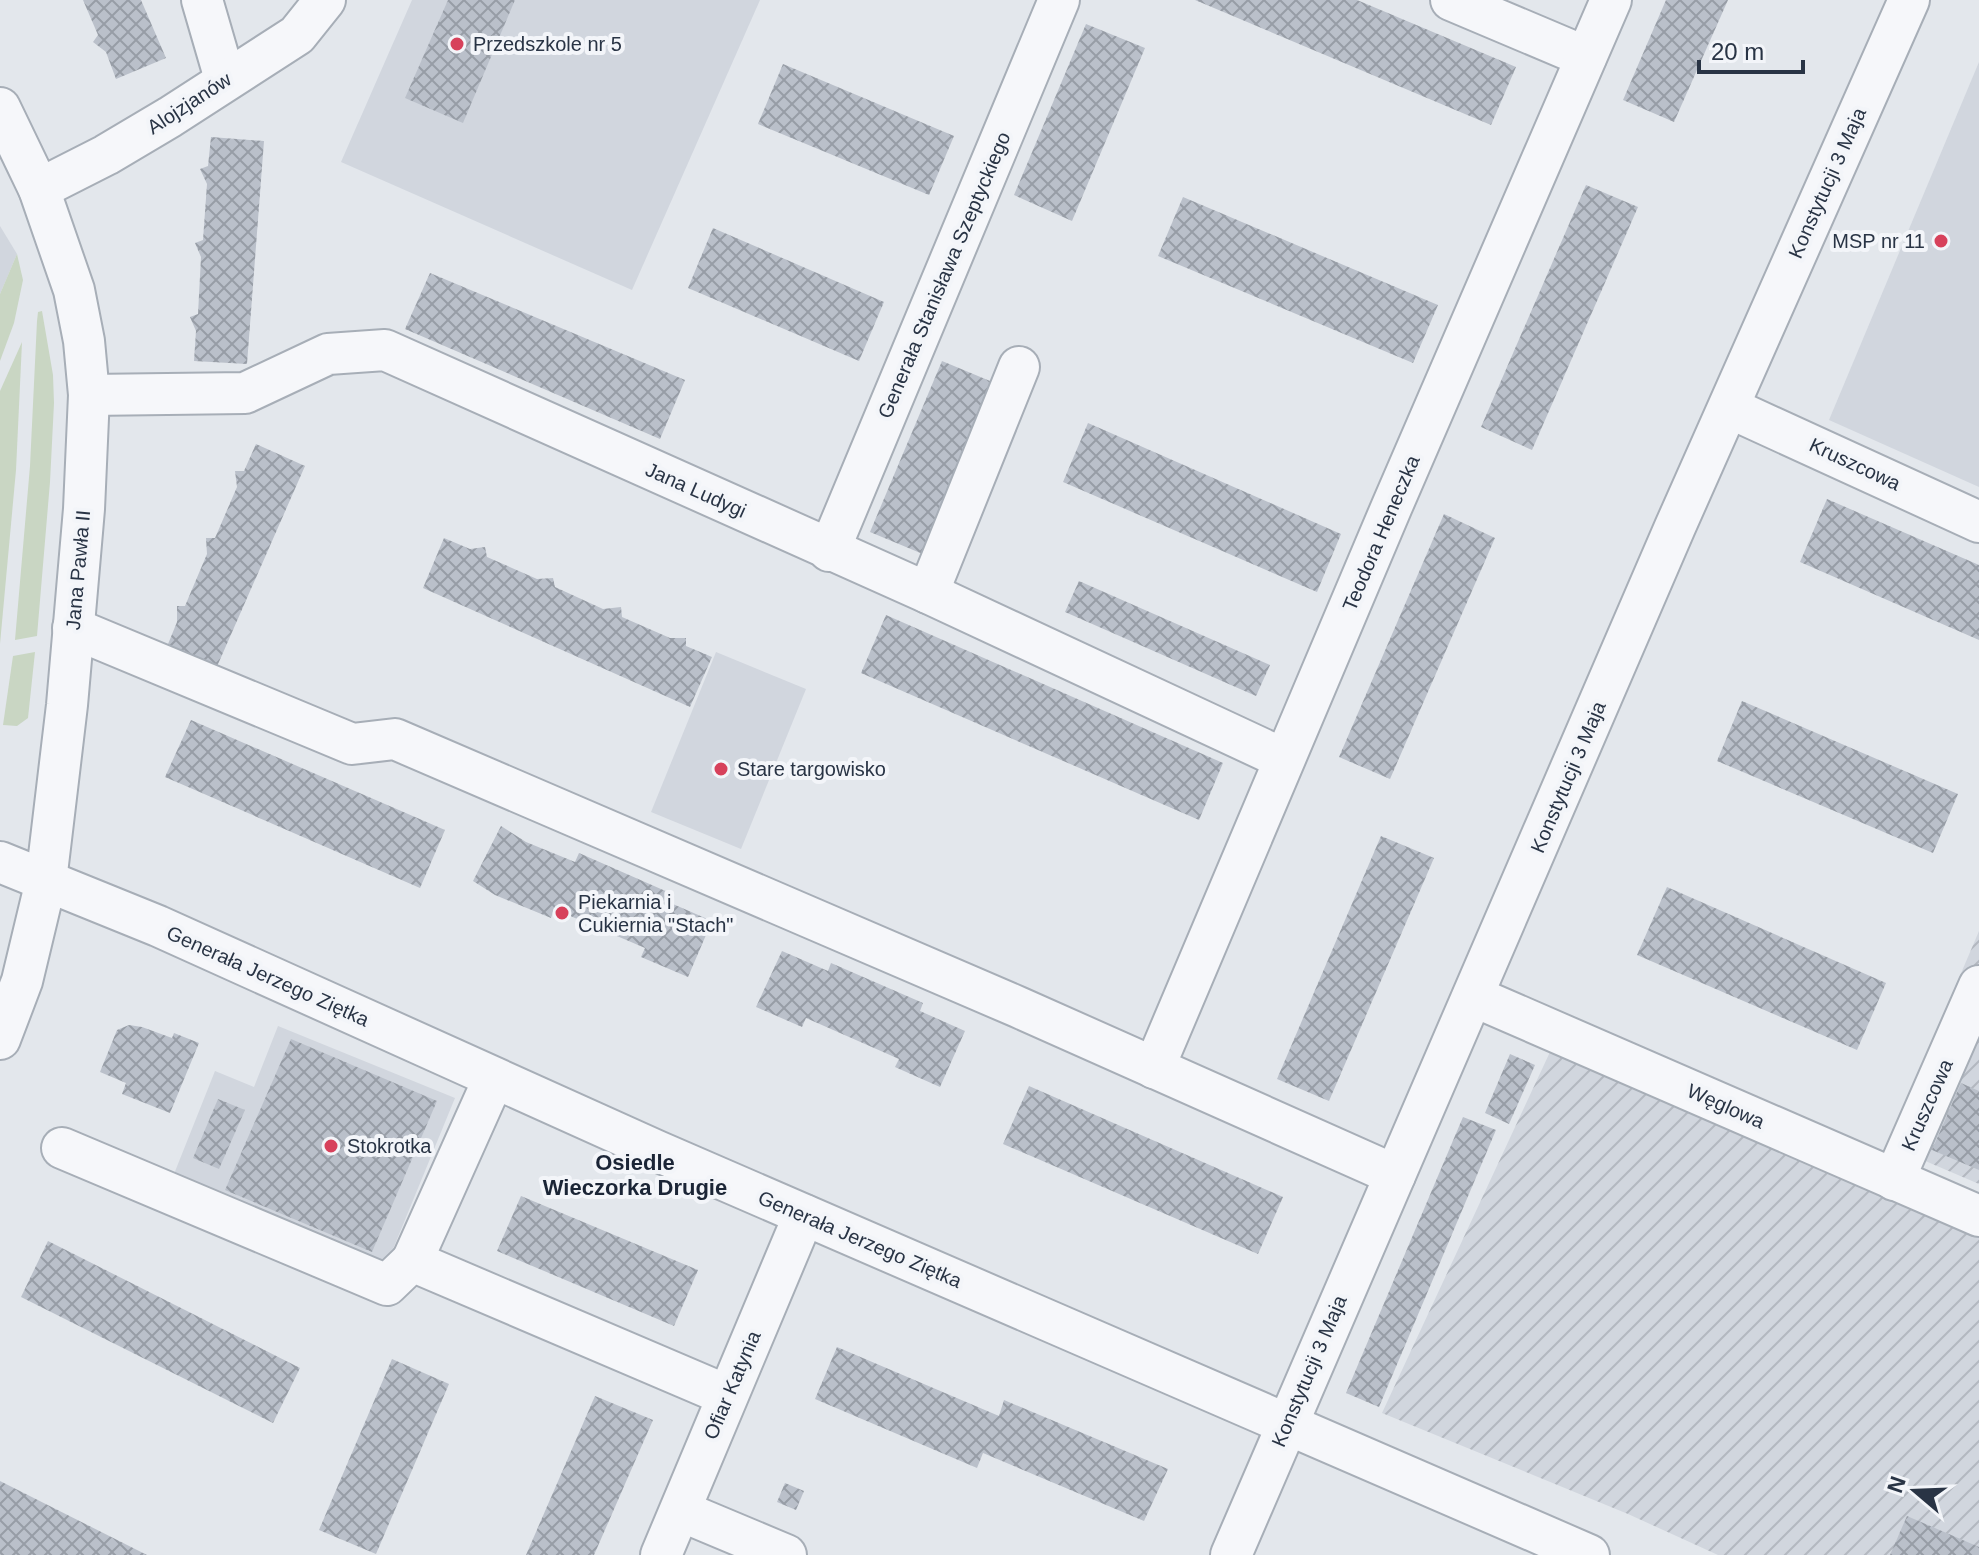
<svg xmlns="http://www.w3.org/2000/svg" width="1979" height="1555" viewBox="0 0 1979 1555" font-family="Helvetica,sans-serif">
  <defs>
    <pattern id="industrial-furrows" width="10" height="10" patternUnits="userSpaceOnUse" patternTransform="scale(2)"><rect width="10" height="10" fill="#d1d6de"/><path d="M-1 1l2-2M0 10L10 0M9 11l2-2" fill="none" stroke="#b3b8c0"/></pattern>
    <pattern id="building-cross-hatch" width="8" height="8" patternUnits="userSpaceOnUse" patternTransform="scale(2)"><rect width="8" height="8" fill="#bac0ca"/><path d="M0 0l8 8M0 8l8-8" fill="none" stroke="#979da6"/></pattern>
  </defs>
  <rect width="100%" height="100%" fill="#e3e7ec"/>
  <!-- built -->
  <g fill="#d1d6de">
    <path d="M412 0H760L632 290 341 162Z"/>
    <path d="M1979 62V487L1829 420Z"/>
    <path d="M0 226 17 254 0 294Z"/>
    <path d="M716 652 806 689 741 849 651 812Z"/>
    <path d="M278 1026 455 1098 386 1266 172 1179 215 1071 254 1087Z"/>
  </g>
  <!-- industrial -->
  <g fill="url(#industrial-furrows)">
    <path d="M1979 931V1184L1888 1145Z"/>
    <path d="M1550 1052 1979 1236V1555H1718L1628 1514 1382 1413Z"/>
  </g>
  <!-- green -->
  <g fill="#c9d6c3">
    <path d="M17 254 23 280 14 323 0 361V294Z"/>
    <path d="M42 311 53 375 54 403 50 482 37 636 15 640 30 466 37 321 38 312Z"/>
    <path d="M22 342 16 470 0 644V391Z"/>
    <path d="M35 652 28 718 17 726 3 725 13 656Z"/>
  </g>
  <!-- building -->
  <g fill="url(#building-cross-hatch)">
    <path d="M83 0H141L166 58 116 79 106 52 93 42 98 35Z"/>
    <path d="M448 0H515L463 123 405 98Z"/>
    <path d="M1195 0H1357L1516 67 1491 125Z"/>
    <path d="M1666 0H1728L1674 122 1623 100Z"/>
    <path d="M1086 24 1145 48 1072 221 1014 195Z"/>
    <path d="M783 64 954 136 929 195 758 124Z"/>
    <path d="M211 137 264 141 247 364 194 361 196 331 190 317 198 314 201 257 195 243 203 240 207 184 200 169 208 166Z"/>
    <path d="M1586 185 1638 207 1532 450 1481 427Z"/>
    <path d="M1183 197 1438 305 1413 363 1158 256Z"/>
    <path d="M713 228 884 302 859 361 688 288Z"/>
    <path d="M430 273 685 380 660 439 405 329Z"/>
    <path d="M942 361 1002 386 930 557 870 532Z"/>
    <path d="M1088 423 1341 534 1317 592 1063 482Z"/>
    <path d="M256 444 305 466 215 671 166 649 177 622V606H185L207 554 206 538H215L237 487 235 471H244Z"/>
    <path d="M1827 499 1979 565V640L1800 562Z"/>
    <path d="M1444 514 1495 538 1390 779 1339 757Z"/>
    <path d="M444 538 470 549 485 547 487 557 537 579 553 578 555 587 603 609 621 607 622 617 670 638H686V646L712 657 690 707 423 588Z"/>
    <path d="M1079 581 1270 665 1256 696 1065 612Z"/>
    <path d="M886 615 1223 763 1199 820 861 673Z"/>
    <path d="M1742 701 1958 794 1933 853 1717 761Z"/>
    <path d="M191 720 445 830 420 888 165 777Z"/>
    <path d="M501 826 526 842 575 862 579 853 670 893 666 901 712 921 688 977 641 957 645 948 554 909 551 918 495 895 473 881Z"/>
    <path d="M1381 836 1434 858 1329 1101 1277 1079Z"/>
    <path d="M1667 887 1886 983 1857 1050 1637 955Z"/>
    <path d="M782 951 828 971 831 963 923 1003 920 1011 965 1031 940 1087 895 1067 899 1059 806 1018 802 1027 756 1007Z"/>
    <path d="M129 1025 142 1027 172 1038 174 1033 199 1043 170 1113 122 1094 126 1083 100 1072 117 1030Z"/>
    <path d="M291 1039 437 1101 372 1252 225 1190Z"/>
    <path d="M1510 1054 1535 1065 1509 1124 1485 1113Z"/>
    <path d="M1961 1083 1979 1091V1170L1932 1150Z"/>
    <path d="M1029 1086 1283 1197 1258 1254 1003 1144Z"/>
    <path d="M218 1099 245 1110 219 1169 193 1158Z"/>
    <path d="M1463 1117 1496 1130 1379 1407 1346 1393Z"/>
    <path d="M521 1196 698 1270 674 1326 497 1251Z"/>
    <path d="M48 1241 300 1368 273 1423 21 1297Z"/>
    <path d="M837 1347 999 1416 1004 1400 1168 1469 1144 1521 983 1453 977 1468 815 1399Z"/>
    <path d="M392 1359 449 1384 376 1554 319 1530Z"/>
    <path d="M595 1396 653 1420 594 1555H526Z"/>
    <path d="M0 1481 147 1555H0Z"/>
    <path d="M785 1483 804 1491 796 1510 777 1502Z"/>
    <path d="M1907 1516 1979 1547V1555H1890Z"/>
  </g>
  <g fill="none" stroke-linecap="round" stroke-linejoin="round">
    <!-- minor casing -->
    <g stroke="#a7aeb7" stroke-width="44">
      <g id="minor">
        <path d="M202 0 225 79"/>
        <path d="M1451 0 1586 57"/>
        <path d="M0 108 39 189 74 290 84 341 89 395 84 509 67 705 46 881 22 981 0 1039"/>
        <path d="M39 189 106 155 170 117 297 35 325 0"/>
        <path d="M89 395 245 393 328 354 385 350 928 593 1284 759"/>
        <path d="M1730 408 1979 522"/>
        <path d="M829 551 1059 0"/>
        <path d="M928 593 1019 367"/>
        <path d="M73 628 352 744 395 739 1018 1007 1395 1175"/>
        <path d="M0 862 158 926 657 1151 1589 1555"/>
        <path d="M1473 996 1979 1216"/>
        <path d="M1154 1068 1392 506 1611 0"/>
        <path d="M62 1148 387 1285 412 1261 726 1395"/>
        <path d="M1894 1180 1979 986"/>
        <path d="M412 1261 494 1078"/>
        <path d="M681 1511 786 1555"/>
        <path d="M661 1555 804 1215"/>
        <path d="M1231 1555 1675 527 1909 0"/>
      </g>
    </g>
    <!-- minor -->
    <use href="#minor" stroke="#f6f7fa" stroke-width="40"/>
  </g>
  <!-- markers -->
  <g fill="#d7415b" stroke="#f3f5f9" stroke-width="3">
    <circle cx="457" cy="44" r="8"/>
    <circle cx="1941" cy="241" r="8"/>
    <circle cx="721" cy="769" r="8"/>
    <circle cx="562" cy="913" r="8"/>
    <circle cx="331" cy="1146" r="8"/>
  </g>
  <g text-anchor="middle" dominant-baseline="central" stroke-width="8" stroke-linejoin="round" paint-order="stroke">
    <!-- poi labels -->
    <g font-size="20" fill="#293445" stroke="#f3f5f9" text-anchor="start">
      <text x="473" y="44">Przedszkole nr 5</text>
      <text x="1925" y="241" text-anchor="end">MSP nr 11</text>
      <text x="737" y="769">Stare targowisko</text>
      <text x="578" y="902">Piekarnia i<tspan x="578" dy="23">Cukiernia "Stach"</tspan></text>
      <text x="347" y="1146">Stokrotka</text>
    </g>
    <!-- street labels -->
    <g font-size="20" fill="#293445" stroke="#f3f5f9">
      <text transform="translate(189 103) rotate(-33)">Alojzjanów</text>
      <text transform="translate(1827 183) rotate(-66)">Konstytucji 3 Maja</text>
      <text transform="translate(944 275) rotate(-67)">Generała Stanisława Szeptyckiego</text>
      <text transform="translate(1855 464) rotate(25)">Kruszcowa</text>
      <text transform="translate(696 490) rotate(24)">Jana Ludygi</text>
      <text transform="translate(1381 533) rotate(-67)">Teodora Heneczka</text>
      <text transform="translate(78 570) rotate(-85)">Jana Pawła II</text>
      <text transform="translate(1568 777) rotate(-67)">Konstytucji 3 Maja</text>
      <text transform="translate(268 976) rotate(24)">Generała Jerzego Ziętka</text>
      <text transform="translate(1927 1105) rotate(-66)">Kruszcowa</text>
      <text transform="translate(1726 1106) rotate(24)">Węglowa</text>
      <text transform="translate(860 1239) rotate(23)">Generała Jerzego Ziętka</text>
      <text transform="translate(1309 1371) rotate(-67)">Konstytucji 3 Maja</text>
      <text transform="translate(732 1385) rotate(-67)">Ofiar Katynia</text>
    </g>
    <!-- neighbourhood labels -->
    <g font-size="22" font-weight="bold" fill="#1b2536" stroke="#f3f5f9">
      <text x="635" y="1162">Osiedle<tspan x="635" dy="25">Wieczorka Drugie</tspan></text>
    </g>
  </g>
  <!-- north arrow -->
  <g transform="translate(1915 1491) rotate(289)" stroke="#f3f5f9" stroke-width="6" paint-order="stroke">
  <path d="M0-6L14 30L0 20L-14 30Z" fill="#293445"/>
  <text y="-12" font-size="22" font-weight="bold" text-anchor="middle" fill="#293445">N</text>
  </g>
  <!-- scale -->
  <path d="M1699 60v12h104v-12" fill="none" stroke="#293445" stroke-width="4"/>
  <text x="1711" y="60" font-size="24" fill="#293445" stroke="#f3f5f9" stroke-width="6" paint-order="stroke">20 m</text>
</svg>
